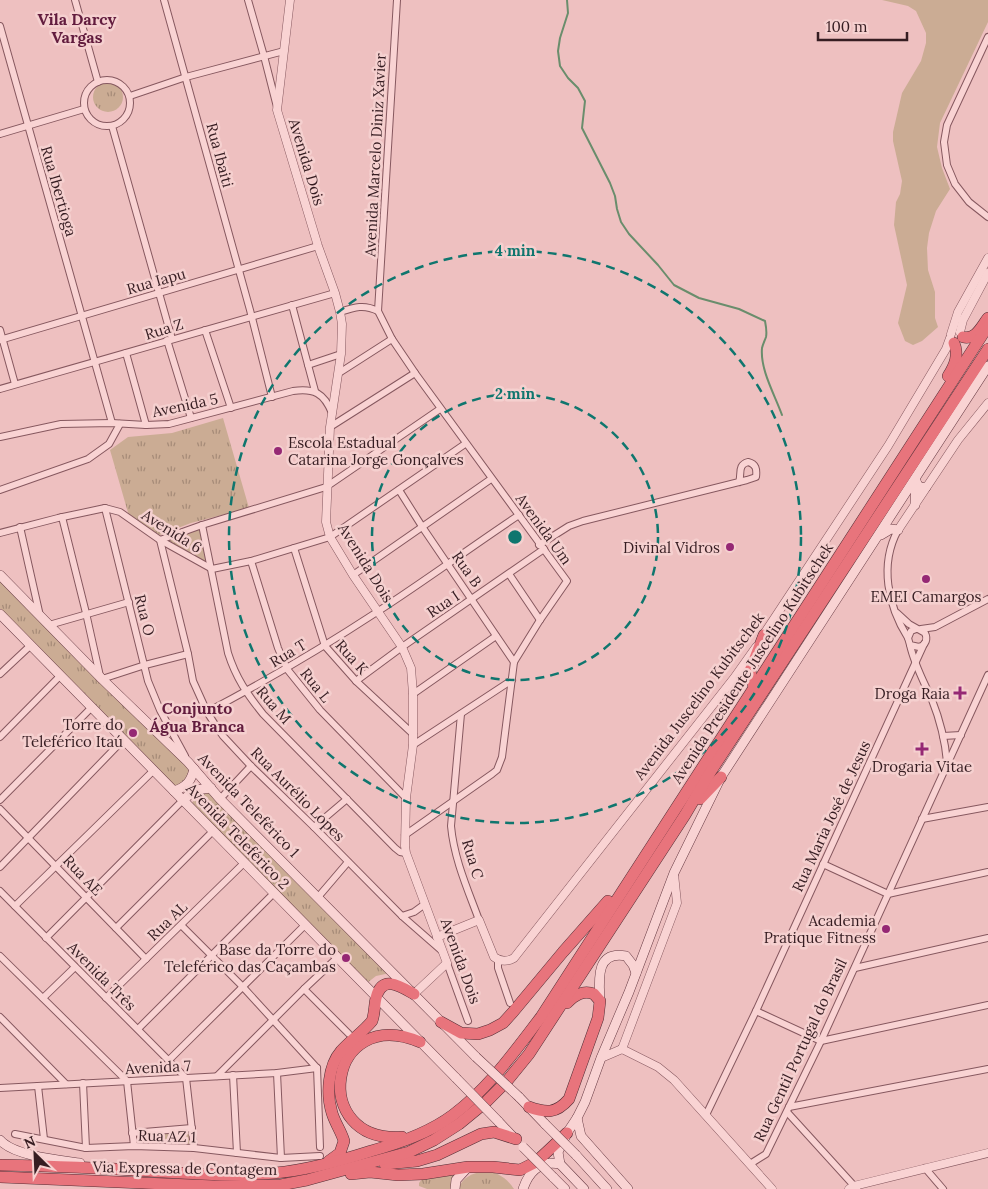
<svg xmlns="http://www.w3.org/2000/svg" width="988" height="1189" viewBox="0 0 988 1189" font-family="Lora,serif">
  <defs>
    <pattern id="park-tufts" width="24" height="20" patternUnits="userSpaceOnUse" patternTransform="scale(1.25)"><rect width="24" height="20" fill="#cbac94"/><path d="M3 7l-1-3M5 7V3M7 7l1-3M15 17l-1-3M17 17v-4M19 17l1-3" fill="none" stroke="#a68b78"/></pattern>
  </defs>
  <rect width="100%" height="100%" fill="#eec0c0"/>
  <!-- grass -->
  <path fill="#cbac94" d="M882 0H988V22L940 123 937 147 942 168 950 189 936 211 929 233 927 248 928 270 935 292V318L938 327 922 341 913 345 905 341 898 323 907 285 894 225 896 202 900 194 902 181 893 141V132L902 93 921 61 926 43V33L916 11 908 6Z"/>
  <!-- park -->
  <g fill="url(#park-tufts)">
    <circle cx="108" cy="97" r="15"/>
    <path d="M223 418 249 508 191 523 157 536 129 516 110 450 128 437 172 433Z"/>
    <path d="M202 525 212 569 160 540Z"/>
    <path d="M0 578 190 769 185 784 176 787 0 610Z"/>
    <path d="M207 791H211L390 973 376 976 367 983 192 803 196 797Z"/>
    <path d="M191 1129 193 1148 133 1145 132 1134Z"/>
    <path d="M483 1171C496 1171 507 1178 514 1189H458C463 1177 471 1174 483 1171Z"/>
    <path d="M458 1172 451 1189H427L419 1186V1183L422 1179Z"/>
  </g>
  <g fill="none" stroke-linecap="round" stroke-linejoin="round">
    <!-- stream -->
    <path stroke="#6a8d6c" stroke-width="2" d="M567 0 568 13 560 38 558 51 560 66 568 78 578 88 585 101 582 128 610 183 615 196 617 209 621 222 629 234 658 265 674 285 699 298 739 309 765 321C766 326 767 332 766 337 765 340 763 344 762 348 760 370 775 395 782 415"/>
    <!-- minor casing -->
    <g stroke="#86585f" stroke-width="8">
      <g id="minor">
        <path d="M75 0 98 82"/>
        <path d="M164 0 250 310 272 397"/>
        <path d="M248 0 264 56 277 107"/>
        <path d="M0 26 112 423"/>
        <path d="M988 37 947 125 944 142 947 165 955 184 969 202 988 217"/>
        <circle cx="107" cy="103" r="23"/>
        <path d="M130 96 186 77 284 51"/>
        <path d="M112 126 172 339"/>
        <path d="M0 134 84 109"/>
        <path d="M292 305 315 391"/>
        <path d="M378 311 397 0"/>
        <path d="M340 312C355 307 364 304 378 311L392 339 415 373 567 581 540 620 514 662 502 757 497 770 492 774 405 835"/>
        <path d="M0 330 15 384"/>
        <path d="M205 330 231 408"/>
        <path d="M0 340 318 246"/>
        <path d="M167 340 191 418"/>
        <path d="M126 353 146 425"/>
        <path d="M308 365 341 354"/>
        <path d="M339 373 392 339"/>
        <path d="M0 389 335 293"/>
        <path d="M440 409 326 487 202 525 160 540 188 654 193 681 207 712 216 726 223 736 251 766 314 827 402 916 442 951"/>
        <path d="M330 427 415 373"/>
        <path d="M0 437 61 424 112 423 146 425 169 424 293 391C314 388 324 393 332 413"/>
        <path d="M0 490 88 459 109 444 120 424"/>
        <path d="M399 490 423 528 514 662"/>
        <path d="M105 508 148 681 160 710 185 756"/>
        <path d="M62 517 86 613 100 676"/>
        <path d="M202 525 228 653C236 678 247 694 263 714L395 848 400 852 406 853"/>
        <path d="M20 527 40 616"/>
        <path d="M898 530C879 565 888 606 908 638"/>
        <path d="M0 533 58 518 105 508 120 512 160 540 212 569 251 561 330 537 465 444"/>
        <path d="M539 545 569 526 583 521 747 480 756 477C757 469 756 464 748 462 737 465 742 474 739 482"/>
        <path d="M294 548 325 646 356 681 413 734"/>
        <path d="M251 561 278 648 287 669 320 710 406 798"/>
        <path d="M509 574 540 620"/>
        <path d="M353 575 491 479"/>
        <path d="M897 613 909 624 925 633C928 639 926 645 919 647L910 645 908 638 911 631 916 629"/>
        <path d="M49 625 129 602"/>
        <path d="M921 629 935 627 988 599"/>
        <path d="M910 645C914 664 924 682 932 700 940 720 945 740 947 762"/>
        <path d="M0 674 31 645"/>
        <path d="M102 679 145 665 188 654"/>
        <path d="M356 681 402 647 544 549"/>
        <path d="M413 694 496 636"/>
        <path d="M207 712C266 681 322 648 377 612 425 581 471 547 519 515"/>
        <path d="M461 714 451 826C454 859 468 890 479 920"/>
        <path d="M943 736 961 735"/>
        <path d="M0 737 60 676"/>
        <path d="M413 745 512 680"/>
        <path d="M220 799 251 766"/>
        <path d="M0 800 91 708"/>
        <path d="M0 809 146 959"/>
        <path d="M922 819 988 807"/>
        <path d="M314 827 347 799"/>
        <path d="M823 864 888 894 988 872"/>
        <path d="M0 867 123 740"/>
        <path d="M0 891 186 1078 194 1148"/>
        <path d="M319 896 348 862"/>
        <path d="M15 906 154 770"/>
        <path d="M402 916 414 912 425 904"/>
        <path d="M181 925 242 986 317 1068"/>
        <path d="M116 928 213 831"/>
        <path d="M46 938 183 800"/>
        <path d="M0 956 127 1081 134 1146"/>
        <path d="M498 959V968L510 1003"/>
        <path d="M447 963 468 1021"/>
        <path d="M855 968 988 938"/>
        <path d="M304 989 349 1034"/>
        <path d="M43 998 75 967"/>
        <path d="M106 998 245 862"/>
        <path d="M756 1011 821 1041"/>
        <path d="M0 1017 66 1084"/>
        <path d="M138 1029 274 893"/>
        <path d="M821 1041 988 1005"/>
        <path d="M169 1060 305 925"/>
        <path d="M317 1068 320 1147"/>
        <path d="M277 1073 281 1158"/>
        <path d="M233 1075 237 1153"/>
        <path d="M217 1076 304 989 337 958"/>
        <path d="M83 1083 86 1148"/>
        <path d="M38 1086 44 1139"/>
        <path d="M0 1088 277 1073 317 1068"/>
        <path d="M789 1107 988 1069"/>
        <path d="M787 1112 857 1189"/>
        <path d="M706 1115 756 1011 924 644"/>
        <path d="M132 1133 192 1128"/>
        <path d="M15 1134 86 1148 134 1146 194 1148 281 1158 320 1156"/>
        <path d="M750 1164 766 1154 821 1041 988 675"/>
        <path d="M925 1168 943 1189"/>
      </g>
    </g>
    <!-- tertiary casing -->
    <g stroke="#86585f" stroke-width="9">
      <g id="tertiary">
        <path d="M290 0 277 110 318 246 335 293 340 312 342 324 341 354 330 427 326 522 330 537 353 575 402 647 411 668 413 694V745L406 798 405 846 406 853 447 963 414 994"/>
        <path d="M960 332 963 320 988 273"/>
        <path d="M951 334 958 312 988 258"/>
        <path d="M898 530 958 440 988 403"/>
        <path d="M762 637 888 446 946 349 950 338"/>
        <path d="M437 937 479 920 494 957C501 962 507 962 514 958L734 678 756 647"/>
        <path d="M622 1049 658 1067 674 1080 772 1189"/>
        <path d="M622 1049 677 903 674 874"/>
        <path d="M601 1058 622 1049"/>
        <path d="M849 1189 854 1186 988 1153"/>
      </g>
    </g>
    <!-- secondary casing -->
    <g stroke="#683b44" stroke-width="10">
      <g id="secondary">
        <path d="M916 482 920 488 926 487"/>
        <path d="M915 505 916 480"/>
        <path d="M881 535 891 529 898 530"/>
        <path d="M0 575 102 679 188 762 220 799 476 1057"/>
        <path d="M0 614 456 1078"/>
        <path d="M174 791C186 787 191 782 194 769"/>
        <path d="M183 800 195 790 211 788"/>
        <path d="M600 1001C599 981 595 950 626 956L633 965 636 973"/>
        <path d="M519 1097 545 1124"/>
        <path d="M577 1118 581 1136 628 1189"/>
        <path d="M498 1121 515 1139"/>
        <path d="M0 1140C14 1156 59 1160 80 1163"/>
        <path d="M576 1155 607 1189"/>
        <path d="M553 1177 565 1189"/>
        <path d="M455 1189 456 1180 468 1167"/>
        <path d="M523 1189C529 1171 541 1160 560 1164"/>
        <path d="M584 1189 560 1164 558 1152 567 1133 577 1118 585 1102 601 1058 629 992 674 873 721 777 988 366"/>
      </g>
    </g>
    <!-- trunk casing -->
    <g stroke="#542d35" stroke-width="12">
      <g id="trunk">
        <path d="M963 337C976 340 981 327 988 318"/>
        <path d="M948 376C955 365 959 355 954 343"/>
        <path d="M754 687 750 671 764 635"/>
        <path d="M700 799 721 777"/>
        <path d="M441 1022 461 1033 478 1034 490 1030 503 1023 513 1012 563 952 608 901"/>
        <path d="M529 1107C546 1113 556 1114 569 1099L598 1018 600 1001 594 994C583 990 575 995 567 1003"/>
        <path d="M402 1137C308 1144 327 1003 420 1042"/>
        <path d="M329 1161 340 1153 344 1141C341 1131 335 1123 332 1113 326 1094 328 1066 341 1051 351 1040 363 1032 372 1021 375 1013 374 1006 376 998 382 974 400 986 414 994"/>
        <path d="M385 1164 417 1161 437 1155 481 1134 494 1132 516 1139"/>
        <path d="M0 1165C44 1166 88 1167 132 1170 180 1173 228 1177 275 1173 308 1170 340 1161 371 1151 400 1143 429 1133 453 1115 489 1088 514 1052 541 1017L988 326"/>
        <path d="M351 1174 370 1172 398 1175 423 1174 468 1167H493L520 1170 536 1162 567 1133"/>
        <path d="M0 1177 214 1186 281 1185 307 1180 409 1152 434 1140 459 1124 487 1101 507 1081 529 1054 685 815 711 771 988 349"/>
      </g>
    </g>
    <!-- minor -->
    <use href="#minor" stroke="#f9d3d3" stroke-width="6"/>
    <!-- tertiary -->
    <use href="#tertiary" stroke="#f9d3d3" stroke-width="8"/>
    <!-- secondary -->
    <use href="#secondary" stroke="#f9d3d3" stroke-width="9"/>
    <!-- trunk -->
    <use href="#trunk" stroke="#e8747c" stroke-width="11"/>
    <!-- secondary-bridge casing -->
    <g stroke="#683b44" stroke-width="10" stroke-linecap="butt">
      <g id="secondary-bridge">
        <path d="M476 1057 519 1097"/>
        <path d="M456 1078 498 1121"/>
        <path d="M545 1124 576 1155"/>
        <path d="M523 1147 553 1177"/>
      </g>
    </g>
    <!-- secondary-bridge -->
    <use href="#secondary-bridge" stroke="#f9d3d3" stroke-width="9"/>
  </g>
  <!-- distance rings -->
  <g fill="none" stroke="#0f766e" stroke-width="2.5" stroke-dasharray="9 6">
    <circle cx="515" cy="537" r="143"/>
    <circle cx="515" cy="537" r="286"/>
  </g>
  <!-- markers -->
  <g fill="#952874" stroke="#f5d0cf" stroke-width="2">
    <circle cx="278" cy="451" r="5"/>
    <circle cx="730" cy="547" r="5"/>
    <circle cx="926" cy="579" r="5"/>
    <path d="M957.5 685.5h5v5h5v5h-5v5h-5v-5h-5v-5h5z"/>
    <circle cx="133" cy="733" r="5"/>
    <path d="M919.5 741.5h5v5h5v5h-5v5h-5v-5h-5v-5h5z"/>
    <circle cx="886" cy="929" r="5"/>
    <circle cx="346" cy="958" r="5"/>
  </g>
  <g text-anchor="middle" dominant-baseline="central" stroke-width="5" stroke-linejoin="round" paint-order="stroke">
    <!-- street labels -->
    <g font-size="15" fill="#361d22" stroke="#f5d0cf">
      <text transform="translate(220 155) rotate(75)">Rua Ibaiti</text>
      <text transform="translate(375 155) rotate(-87)">Avenida Marcelo Diniz Xavier</text>
      <text transform="translate(307 162) rotate(73)">Avenida Dois</text>
      <text transform="translate(59 191) rotate(74)">Rua Ibertioga</text>
      <text transform="translate(156 281) rotate(-16)">Rua Iapu</text>
      <text transform="translate(164 329) rotate(-17)">Rua Z</text>
      <text transform="translate(185 405) rotate(-12)">Avenida 5</text>
      <text transform="translate(544 529) rotate(54)">Avenida Um</text>
      <text transform="translate(172 531) rotate(32)">Avenida 6</text>
      <text transform="translate(366 563) rotate(58)">Avenida Dois</text>
      <text transform="translate(467 569) rotate(55)">Rua B</text>
      <text transform="translate(443 604) rotate(-34)">Rua I</text>
      <text transform="translate(145 615) rotate(76)">Rua O</text>
      <text transform="translate(288 653) rotate(-31)">Rua T</text>
      <text transform="translate(352 657) rotate(48)">Rua K</text>
      <text transform="translate(752 663) rotate(-57)">Avenida Presidente Juscelino Kubitschek</text>
      <text transform="translate(316 685) rotate(51)">Rua L</text>
      <text transform="translate(699 696) rotate(-53)">Avenida Juscelino Kubitschek</text>
      <text transform="translate(274 705) rotate(49)">Rua M</text>
      <text transform="translate(298 794) rotate(45)">Rua Aurélio Lopes</text>
      <text transform="translate(249 805) rotate(46)">Avenida Teleférico 1</text>
      <text transform="translate(831 816) rotate(-65)">Rua Maria José de Jesus</text>
      <text transform="translate(238 836) rotate(46)">Avenida Teleférico 2</text>
      <text transform="translate(473 859) rotate(73)">Rua C</text>
      <text transform="translate(83 875) rotate(46)">Rua AE</text>
      <text transform="translate(167 921) rotate(-44)">Rua AL</text>
      <text transform="translate(461 961) rotate(70)">Avenida Dois</text>
      <text transform="translate(102 976) rotate(45)">Avenida Três</text>
      <text transform="translate(800 1050) rotate(-65)">Rua Gentil Portugal do Brasil</text>
      <text transform="translate(158 1067) rotate(-3)">Avenida 7</text>
      <text transform="translate(167 1136) rotate(2)">Rua AZ 1</text>
      <text transform="translate(185 1168) rotate(1)">Via Expressa de Contagem</text>
    </g>
    <!-- poi labels -->
    <g font-size="15" fill="#361d22" stroke="#f5d0cf" text-anchor="end">
      <text x="288" y="442" text-anchor="start">Escola Estadual<tspan x="288" dy="17">Catarina Jorge Gonçalves</tspan></text>
      <text x="720" y="547">Divinal Vidros</text>
      <text x="926" y="596" text-anchor="middle">EMEI Camargos</text>
      <text x="950" y="693">Droga Raia</text>
      <text x="123" y="724">Torre do<tspan x="123" dy="17">Teleférico Itaú</tspan></text>
      <text x="922" y="766" text-anchor="middle">Drogaria Vitae</text>
      <text x="876" y="920">Academia<tspan x="876" dy="17">Pratique Fitness</tspan></text>
      <text x="336" y="949">Base da Torre do<tspan x="336" dy="17">Teleférico das Caçambas</tspan></text>
    </g>
    <!-- neighbourhood labels -->
    <g font-size="16" font-weight="bold" fill="#621c3e" stroke="#f5d0cf">
      <text x="77" y="19">Vila Darcy<tspan x="77" dy="18">Vargas</tspan></text>
      <text x="197" y="708">Conjunto<tspan x="197" dy="18">Água Branca</tspan></text>
    </g>
  </g>
  <circle cx="515" cy="537" r="8" fill="#0f766e" stroke="#f5d0cf" stroke-width="2.5"/>
  <g font-size="15" text-anchor="middle" font-weight="bold" fill="#0f766e" stroke="#f5d0cf" stroke-width="5" stroke-linejoin="round" paint-order="stroke">
    <text x="515" y="256">4 min</text>
    <text x="515" y="399">2 min</text>
  </g>
  <!-- north arrow -->
  <g transform="translate(35 1154) rotate(336)" stroke="#f5d0cf" stroke-width="4" paint-order="stroke">
  <path d="M0-4L9 19L0 12L-9 19Z" fill="#361d22"/>
  <text y="-8" font-size="14" font-weight="bold" text-anchor="middle" fill="#361d22">N</text>
  </g>
  <!-- scale -->
  <path d="M818 32v8h89v-8" fill="none" stroke="#361d22" stroke-width="2.5"/>
  <text x="826" y="32" font-size="15" fill="#361d22" stroke="#f5d0cf" stroke-width="4" paint-order="stroke">100 m</text>
</svg>
